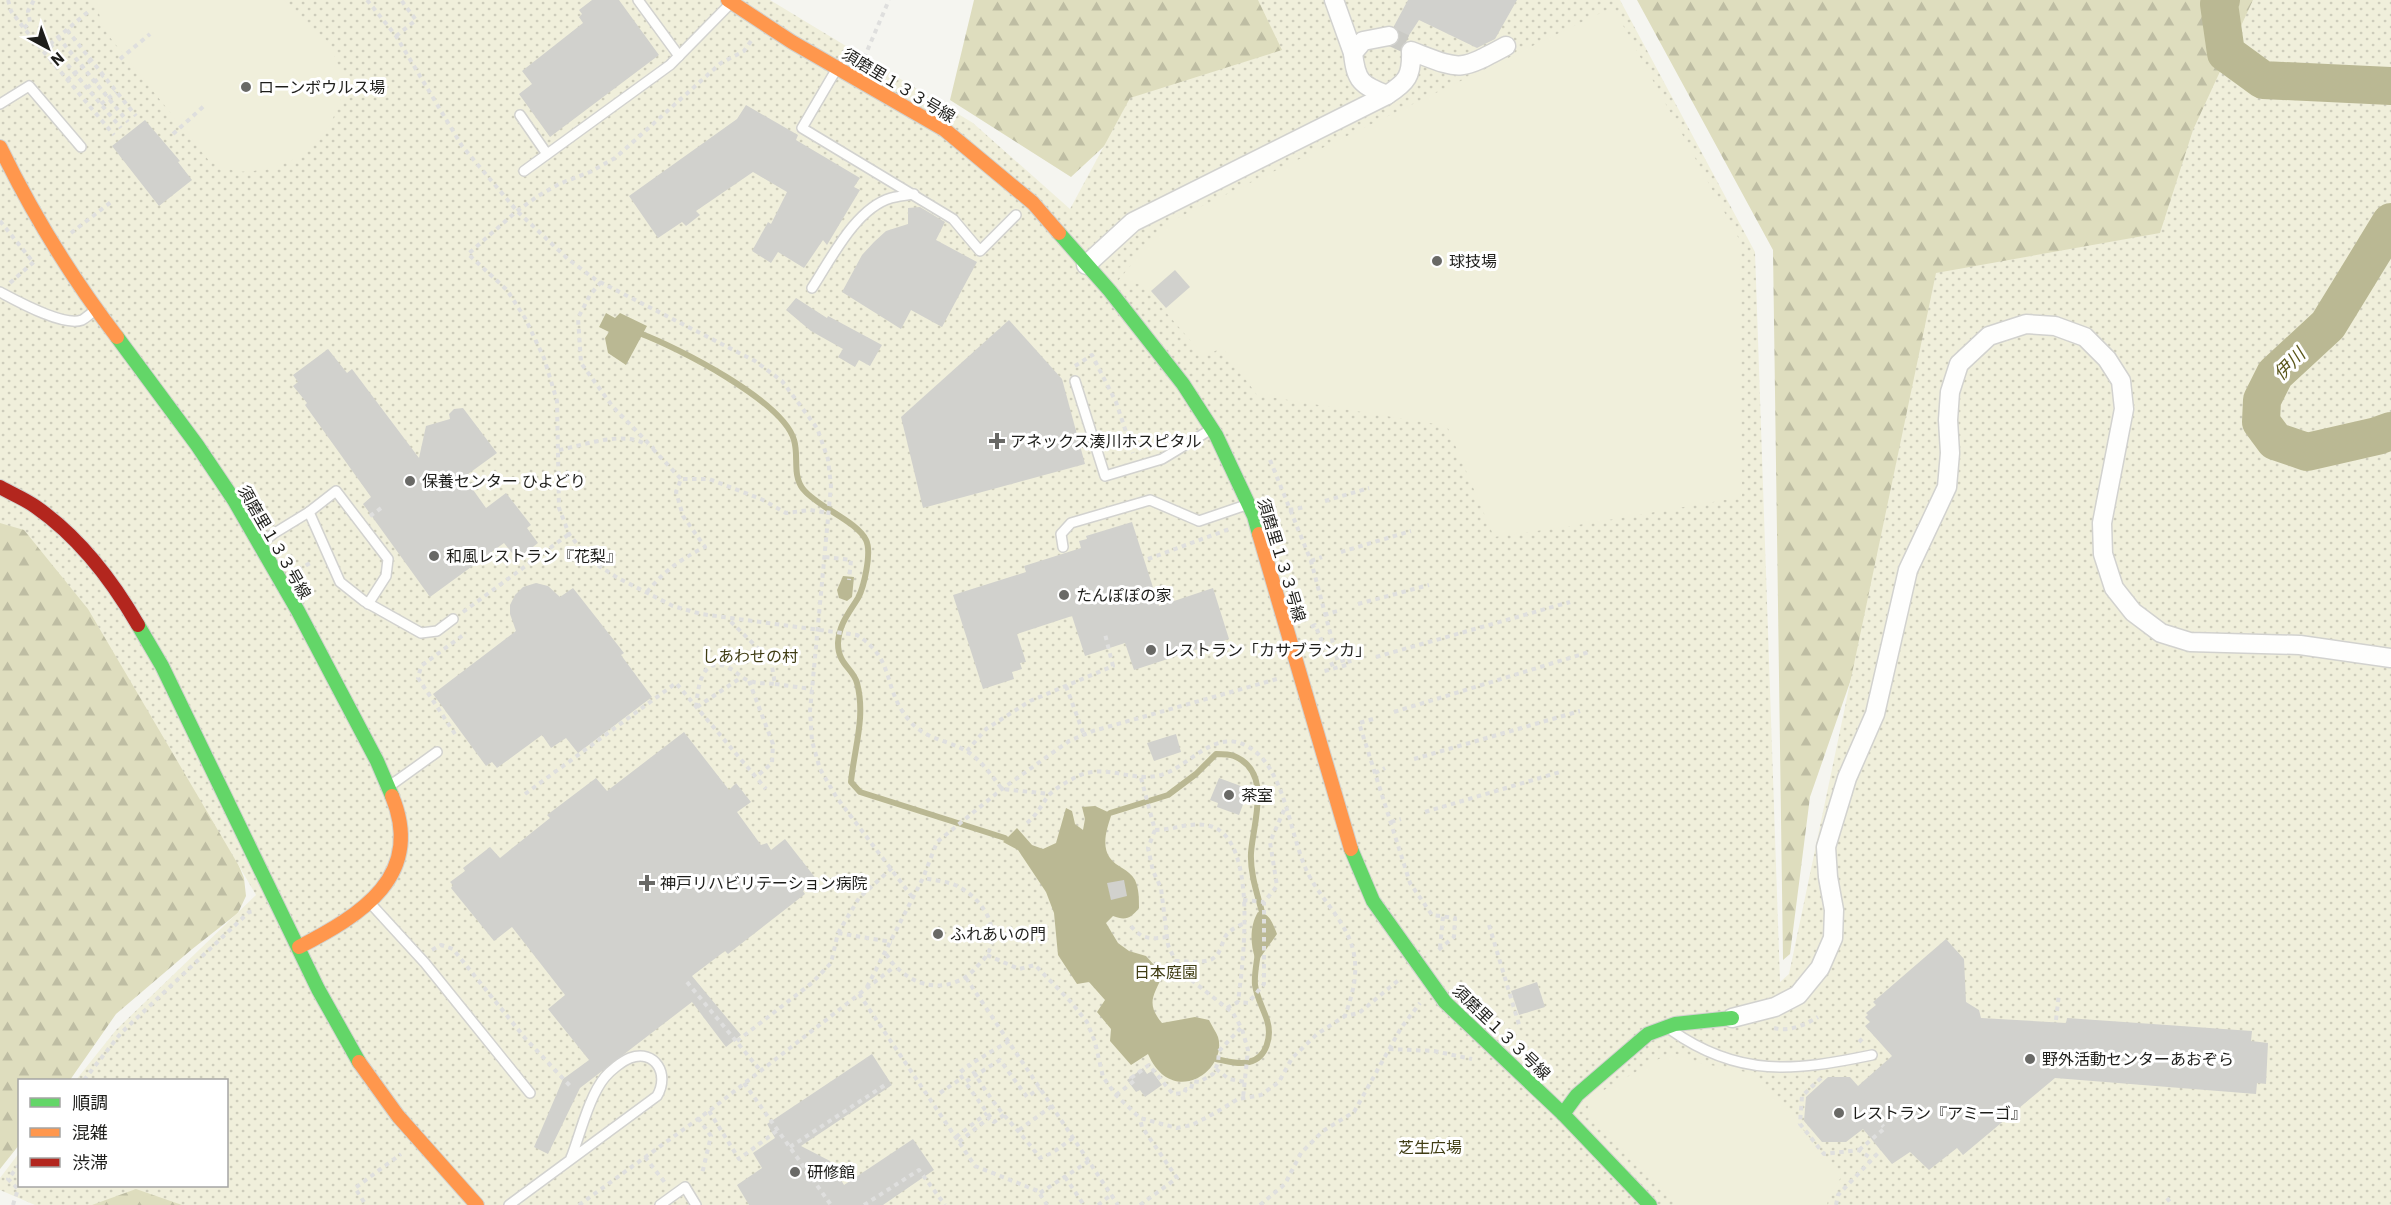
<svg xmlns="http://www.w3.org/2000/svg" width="2391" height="1205" viewBox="0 0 2391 1205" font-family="'IBM Plex Sans','Noto Sans JP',sans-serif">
  <defs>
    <pattern id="forest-firs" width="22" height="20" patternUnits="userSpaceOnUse" patternTransform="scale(1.5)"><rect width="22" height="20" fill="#deddbe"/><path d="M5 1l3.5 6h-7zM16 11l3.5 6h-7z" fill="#bebda3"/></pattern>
    <pattern id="park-dots" width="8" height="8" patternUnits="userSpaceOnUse" patternTransform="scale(1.5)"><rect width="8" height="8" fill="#f0efdb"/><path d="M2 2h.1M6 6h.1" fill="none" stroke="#cdccbb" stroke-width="1.8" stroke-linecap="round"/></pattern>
  </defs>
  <rect width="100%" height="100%" fill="#f5f5f0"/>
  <!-- forest -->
  <g fill="url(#forest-firs)">
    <path d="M974 0H1312L1329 51 1154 100 1071 177 950 100Z"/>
    <path d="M1637 0H2253L2307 48 1864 642 1810 797 1790 954 1783 960 1773 250Z"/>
    <path d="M0 511 70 558 221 823 244 878 246 896 238 913 191 950 116 1014 70 1080H20L19 1145 0 1169Z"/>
    <path d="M87 1186H169L193 1205H64Z"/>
  </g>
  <!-- park -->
  <path fill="url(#park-dots)" d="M0 0H770L973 123 1070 209 1130 98 1282 50 1258 0H1620L1755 252 1780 982 1789 974 1936 273 2160 233 2193 130 2253 0H2391V1205H182L136 1189 92 1205H35L0 1190V1178L19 1153 20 1186H226V1080H76L116 1030 256 895 88 609 24 530 0 523Z"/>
  <!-- garden -->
  <g fill="#f0efdb">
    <path d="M96 0H284L330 44 342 76 341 99 331 123 312 147 291 161 265 170 237 172 210 162 108 35 101 22Z"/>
    <path d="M1613 7 1739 239 1742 497 1591 523 1494 537 1447 426 1257 395 1222 347 1205 357 1141 284 1117 282 1165 224Z"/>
    <path d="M1671 1052 1700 1063 1756 1074 1842 1176 1829 1195 1827 1205H1680L1587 1114 1590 1098Z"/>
  </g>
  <!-- water -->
  <g fill="#bab893">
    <path d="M606 313 615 318 620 313 647 326 626 365 608 353 605 338 609 332 599 327Z"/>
    <path d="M843 576 854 577 852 597 847 601 839 598 837 590Z"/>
    <path d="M1095 806 1110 813 1111 816C1107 828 1101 846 1110 858 1116 867 1129 869 1135 880 1139 889 1139 898 1139 908 1131 918 1126 921 1113 916L1106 923 1118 943 1129 951 1146 956 1163 975C1153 996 1146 1004 1162 1023L1195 1017 1209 1020C1212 1026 1216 1032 1218 1037 1228 1071 1172 1109 1148 1054L1131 1065 1110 1041 1111 1029 1097 1012 1105 1000 1089 982 1077 984 1058 955 1054 913 1046 892 1018 850 1003 842 1017 828 1032 845 1043 849 1056 843 1066 808 1072 811 1075 824 1083 830 1085 819 1082 807Z"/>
    <path d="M1258 912C1270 913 1273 924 1277 934L1260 958H1255C1250 943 1250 925 1258 912Z"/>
  </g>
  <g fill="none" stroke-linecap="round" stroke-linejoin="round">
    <!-- stream -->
    <g stroke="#bab893" stroke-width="6">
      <path d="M639 333C677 347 783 401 794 440 799 456 792 475 803 489 817 507 857 521 866 540 872 552 864 587 858 598 849 613 839 624 838 643 838 665 853 668 857 683 866 717 854 749 851 782L860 792 1005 838"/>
      <path d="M1110 813 1168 795 1196 774 1216 754C1222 754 1229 754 1234 756 1273 772 1253 822 1251 853 1250 873 1257 893 1262 912V918"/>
      <path d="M1216 1059C1226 1061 1239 1065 1249 1062 1267 1058 1272 1036 1267 1020 1263 1008 1257 998 1255 985 1254 974 1257 962 1258 952"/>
    </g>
    <!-- river -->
    <g stroke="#bab893" stroke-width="38">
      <path d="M2221 0 2219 4 2226 53 2263 80 2391 86"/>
      <path d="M2391 222 2328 325 2275 374 2262 400 2261 422 2275 441 2307 452 2377 436 2391 431"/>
    </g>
  </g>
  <!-- building -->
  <g fill="#d1d1cd">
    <path d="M592 0H619L659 55 550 137 519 94 532 84 522 71 583 23 579 17 582 14 579 10Z"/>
    <path d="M1408 0H1517L1495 39 1477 48 1419 20 1400 49 1393 46 1399 40 1400 34 1394 26Z"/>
    <path d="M746 105 798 135 796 140 860 178 854 187 860 190 827 245 823 240 804 268 778 252 771 263 752 251 768 222 771 224 787 192 753 172 696 211 700 215 686 226 682 222 658 238 629 196 737 119Z"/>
    <path d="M145 120 180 161 178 162 192 180 159 206 112 146Z"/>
    <path d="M920 207 945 222 936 240 977 262 942 327 911 310 901 329 842 292 862 255 874 242 886 231 908 224V208Z"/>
    <path d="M1175 270 1190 287 1166 308 1151 291Z"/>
    <path d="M796 298 827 318 828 316 882 345 870 366 859 360 855 367 838 357 843 349 811 331 786 310Z"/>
    <path d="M1009 320 1062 379 1085 464 923 508 901 417Z"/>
    <path d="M328 349 347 373 352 369 419 458 426 426 450 419 449 414 454 409 463 408 497 453 464 477 486 508 506 493 531 525 527 528 538 543 517 559 504 543 430 597 363 504 371 497 305 405 307 403 293 386 298 382 293 375Z"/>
    <path d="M1132 522 1159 606 1213 588 1229 639 1134 670 1125 643 1085 656 1072 616 1017 634 1026 662 1020 663 1022 669 1012 672 1014 679 983 689 953 595 1026 572 1024 566 1081 548 1079 541 1087 539 1086 536Z"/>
    <path d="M536 583 548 586 560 597 573 588 624 653 621 655 652 697 578 753 566 738 551 748 542 735 497 768 492 762 486 766 433 694 516 631 510 614V605L515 595 523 587Z"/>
    <path d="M684 732 729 790 736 783 751 802 737 812 761 845 767 843 771 850 785 839 817 880 803 891 805 894 728 954 725 951 692 976 741 1035 726 1047 692 1002 580 1088 548 1154 534 1147 563 1079 589 1060 548 1009 565 995 512 927 494 941 451 888 453 885 450 882 465 871 463 868 490 847 500 858 550 818 547 815 596 778 607 791Z"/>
    <path d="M1176 734 1181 752 1154 761 1147 743Z"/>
    <path d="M1219 778 1249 789 1239 815 1217 807 1218 803 1210 800Z"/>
    <path d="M1124 880 1127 896 1111 900 1107 883Z"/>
    <path d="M1946 939 1964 959 1966 1002 1979 1010 1981 1018 2066 1023 2067 1018 2252 1031 2251 1041 2268 1043 2266 1084 2257 1083 2256 1094 2055 1078 1963 1155 1957 1148 1929 1170 1910 1152 1892 1164 1863 1129 1846 1142H1822L1804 1121 1806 1097 1828 1077H1850L1858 1086 1892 1056 1865 1026 1870 1022 1865 1017 1868 1015 1866 1013 1876 1005 1873 1002Z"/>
    <path d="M1537 982 1545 1007 1519 1015 1511 991Z"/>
    <path d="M872 1054 892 1085 801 1146 830 1161 844 1185 913 1139 934 1170 883 1205H749L737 1185 762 1168 753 1153 775 1138 767 1124Z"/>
    <path d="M1143 1068 1147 1074 1152 1071 1162 1085 1145 1097 1140 1090 1136 1092 1127 1080Z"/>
  </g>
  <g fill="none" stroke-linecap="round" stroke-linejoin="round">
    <!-- street-tunnel -->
    <path stroke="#cacac5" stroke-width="18" stroke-dasharray="18 9" stroke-linecap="butt" d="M1389 36 1406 44"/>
    <!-- lane casing -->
    <g stroke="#d2d2cf" stroke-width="12">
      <g id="lane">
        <path d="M638 0 679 56"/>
        <path d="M836 70 802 128 953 219 980 251 1016 215"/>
        <path d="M0 104 29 86 81 147"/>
        <path d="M520 115 547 154"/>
        <path d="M524 171 670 65 730 4"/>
        <path d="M812 288C831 259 856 208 891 198 899 196 907 195 914 194"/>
        <path d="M0 292C17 301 63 327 82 320 86 318 90 314 94 311"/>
        <path d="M1075 381 1105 476 1162 459 1210 430"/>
        <path d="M309 512 336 491 388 559 386 576 368 604"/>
        <path d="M262 543 273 534 309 512 340 582 364 601 421 633 437 631 453 619"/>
        <path d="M1063 547 1061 534 1071 523 1150 500 1199 521 1246 505"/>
        <path d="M391 785 437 752"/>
        <path d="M371 904 425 963 530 1093"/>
        <path d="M1671 1030C1739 1078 1795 1071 1872 1055"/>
        <path d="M509 1205 657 1096C670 1074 655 1049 630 1058 622 1061 610 1071 605 1077 589 1096 580 1135 571 1158"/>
        <path d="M660 1205 685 1187 696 1205"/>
      </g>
    </g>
    <!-- street casing -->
    <g stroke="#d2d2cf" stroke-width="21">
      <g id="street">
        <path d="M1334 0 1353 53"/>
        <path d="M1387 95C1361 85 1356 81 1353 53L1363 41 1389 36"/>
        <path d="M1086 265 1133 222 1387 95C1407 82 1412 76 1411 51 1461 70 1458 72 1506 46"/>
        <path d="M1732 1018 1775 1007 1798 995 1820 968 1833 938 1834 910 1828 877 1826 847 1847 778 1875 714 1908 570 1947 487 1950 453 1948 420 1950 392 1959 364 1989 336 2026 324 2055 326 2085 337 2107 359 2121 381 2124 409 2102 523 2103 554 2114 588 2133 612 2161 633 2190 642 2300 645 2391 658"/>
      </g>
    </g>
    <!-- fast casing -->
    <g stroke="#d2d2cf" stroke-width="16">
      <g id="fast">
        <path d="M1059 233 1110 291 1183 384 1216 435 1254 516 1259 534"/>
        <path d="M117 337 197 445 234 500 298 611 377 761 392 796"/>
        <path d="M138 625 162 666 318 989 359 1062"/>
        <path d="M1351 849 1373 901 1445 1002 1563 1114 1650 1205"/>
        <path d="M1563 1114 1577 1095 1648 1034 1675 1024 1732 1018"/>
      </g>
    </g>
    <!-- slow casing -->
    <g stroke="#d2d2cf" stroke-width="16">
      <g id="slow">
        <path d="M728 0 792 42 945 130 1033 203 1059 233"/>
        <path d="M0 147C33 215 71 277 117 337"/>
        <path d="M1259 534 1351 849"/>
        <path d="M299 947C361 915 425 876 392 796"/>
        <path d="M359 1062 398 1116 477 1205"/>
      </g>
    </g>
    <!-- jam casing -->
    <g stroke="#d2d2cf" stroke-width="16">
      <path id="jam" d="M0 487C12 494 25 499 36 507 79 537 112 580 138 625"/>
    </g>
    <!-- path -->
    <g stroke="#dfdfde" stroke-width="4" stroke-dasharray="4.5 4.5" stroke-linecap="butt">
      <path d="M8 0 11 11 23 27 114 135"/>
      <path d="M367 0 396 36 462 146 517 211 568 259 596 280 755 361 782 381 817 428 828 459 831 486 810 711 812 741 820 769 837 798 913 898"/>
      <path d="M24 28 30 22 28 11 34 0"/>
      <path d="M67 30 136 116"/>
      <path d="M396 36 416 20 401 0"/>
      <path d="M58 37 128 122"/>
      <path d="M751 41 744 51 721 63 615 158 590 172 559 184 538 196 517 211 468 254 507 290 525 318 544 358 557 401 559 508 569 534 591 561 618 578 673 606 701 614 857 635C896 660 882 687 908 719 926 741 947 739 968 752 982 761 992 776 1002 789L1050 794"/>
      <path d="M50 44 121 128"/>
      <path d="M43 50 89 11"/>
      <path d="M864 58 889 0"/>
      <path d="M120 59 150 34"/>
      <path d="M67 80 91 60"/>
      <path d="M87 88 103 75"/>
      <path d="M101 104 116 92"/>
      <path d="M173 134 204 106"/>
      <path d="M0 221 33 262"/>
      <path d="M71 233 111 202"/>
      <path d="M601 282 590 295 578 318 581 363 613 407 654 449"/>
      <path d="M10 283 36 260"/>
      <path d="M1075 366 1092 355 1116 402 1133 453"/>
      <path d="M653 449 681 479"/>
      <path d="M559 450C585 445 623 430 647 445"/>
      <path d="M1270 460 1311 561 1338 662 1349 659 1350 664 1321 672"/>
      <path d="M1325 501 1369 488"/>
      <path d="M1289 510 1305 507"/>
      <path d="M370 516 384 506"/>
      <path d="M1341 552 1411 531"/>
      <path d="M825 557 851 560 849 580"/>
      <path d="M1148 559 1232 528"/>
      <path d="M1311 561 1322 557"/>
      <path d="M298 570 310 563"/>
      <path d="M647 592C664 571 681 559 705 547L683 516 676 492 681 479H709L761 499 786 513 810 510 829 513"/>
      <path d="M1358 604 1429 585"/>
      <path d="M463 612 569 534"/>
      <path d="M1324 615 1341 610"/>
      <path d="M1311 627 1315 625 1334 669"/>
      <path d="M1376 657 1570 602"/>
      <path d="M749 681 773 744 772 763 756 777"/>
      <path d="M775 684 812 689"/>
      <path d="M1066 686 1084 735"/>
      <path d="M696 707C698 690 700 656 727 667 735 670 740 677 747 680 755 684 767 683 775 684L771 661 728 619"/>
      <path d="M697 707 742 677"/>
      <path d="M1394 712 1589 652"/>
      <path d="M1373 719 1359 723 1410 883 1432 915 1455 918 1454 937 1437 951"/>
      <path d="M455 734 418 678 421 666 466 633"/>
      <path d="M967 751 986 729 1030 701 1113 666 1105 634"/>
      <path d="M1414 759 1580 711"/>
      <path d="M1375 773 1385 768"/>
      <path d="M1141 778 1155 830 1148 848 1153 871 1161 888 1168 945 1180 971 1233 1013 1242 1029 1248 1050 1243 1098"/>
      <path d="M525 794 676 683 766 789"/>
      <path d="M1425 812 1560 772"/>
      <path d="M1391 822 1401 819"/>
      <path d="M1027 823C1039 813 1041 804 1050 794 1056 788 1068 781 1076 777 1106 762 1130 783 1161 775 1189 767 1214 728 1247 746 1288 768 1289 842 1311 879 1326 905 1348 924 1354 954 1358 977 1352 995 1345 1016"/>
      <path d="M1155 830C1174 830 1191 821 1210 826 1259 839 1243 963 1238 1002"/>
      <path d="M1243 900 1264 902"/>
      <path d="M1489 925 1520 1028"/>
      <path d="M1131 926C1142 940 1151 939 1167 937"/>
      <path d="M838 933 892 942"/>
      <path d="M1440 948 1443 916"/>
      <path d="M432 950 441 945 453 949 525 1038 571 1087"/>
      <path d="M886 954C906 986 946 998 975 969 978 965 984 960 987 955 1003 927 980 896 955 885 945 881 933 880 923 878"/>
      <path d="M987 955 1019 969 1035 965 1071 1002 1087 1022 1095 1042 1103 1077 1116 1095 1140 1118 1177 1128 1192 1125 1215 1113 1238 1099 1261 1095 1279 1082 1292 1058 1317 1034 1345 1016 1359 1013 1401 978"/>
      <path d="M1175 961C1185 961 1195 963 1205 961 1220 959 1220 948 1225 937 1229 930 1238 926 1245 923"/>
      <path d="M966 978 1118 1205"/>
      <path d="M687 982 760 1070"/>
      <path d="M867 987 923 878 937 842 1002 789 1069 741 1093 731 1277 679"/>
      <path d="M859 994 975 1166 1038 1191 1047 1205"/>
      <path d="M1227 1008 1238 1002 1248 1003 1264 984V902L1277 886 1270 842 1285 808"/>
      <path d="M2056 1020 2059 994"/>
      <path d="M1774 1028C1789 1032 1805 1025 1818 1017"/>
      <path d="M737 1041 812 983 831 963 838 933 859 898 892 868"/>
      <path d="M1009 1041 969 1065C980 1082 991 1100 1004 1115 1017 1130 1029 1143 1040 1158L1052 1153 1073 1138"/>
      <path d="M1859 1042 1865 1036"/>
      <path d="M1389 1049 1434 1051 1472 1059"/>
      <path d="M1216 1069 1229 1079 1245 1082"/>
      <path d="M1821 1078 1802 1096 1800 1124 1824 1154 1859 1150 1872 1159"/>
      <path d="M963 1079 959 1073 969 1065"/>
      <path d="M84 1080 121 1033 249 912 256 911"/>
      <path d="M744 1083 831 1205"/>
      <path d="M940 1093 962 1078"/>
      <path d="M1116 1095 1134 1081 1131 1078 1149 1065 1173 1094 1184 1093 1186 1089H1191L1193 1081 1199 1082 1213 1074 1218 1063 1219 1051 1241 1028"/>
      <path d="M709 1111 739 1159 778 1130"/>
      <path d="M1004 1115 994 1122 965 1082 1000 1060 1027 1097 1040 1088"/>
      <path d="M698 1118 711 1136 702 1174"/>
      <path d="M1019 1130 1052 1106"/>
      <path d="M956 1137 987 1113"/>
      <path d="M959 1142 990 1117"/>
      <path d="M790 1147 885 1085"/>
      <path d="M1859 1150 1885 1128 1882 1125"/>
      <path d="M645 1157 666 1184"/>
      <path d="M1065 1177 1084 1205"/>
      <path d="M1040 1193 1089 1161"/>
      <path d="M2167 1198 2172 1205"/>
      <path d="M364 1202 355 1188 401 1154"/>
      <path d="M13 1205 18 1189 8 1179 20 1164"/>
      <path d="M579 1205 709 1111 894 967"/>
      <path d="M864 1205 919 1170 945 1205"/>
      <path d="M1098 1205 1111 1195"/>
      <path d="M1140 1205 1177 1178 1142 1127 1140 1119"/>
      <path d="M1260 1205 1285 1184 1301 1153 1323 1131 1354 1112 1401 1028 1420 1003"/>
      <path d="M1836 1205 1838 1195 1878 1153"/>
    </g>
    <!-- lane -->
    <use href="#lane" stroke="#fefefd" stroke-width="9"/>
    <!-- street -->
    <use href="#street" stroke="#fefefd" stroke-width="18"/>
    <!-- fast -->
    <use href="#fast" stroke="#63d668" stroke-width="14"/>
    <!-- slow -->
    <use href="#slow" stroke="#ff974d" stroke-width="14"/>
    <!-- jam -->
    <use href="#jam" stroke="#b3261e" stroke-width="14"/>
  </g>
  <!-- markers -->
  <g fill="#696966" stroke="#fff" stroke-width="2">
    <circle cx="246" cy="87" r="6"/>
    <circle cx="1437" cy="261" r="6"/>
    <path d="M994 432h6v6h6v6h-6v6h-6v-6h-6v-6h6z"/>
    <circle cx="410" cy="481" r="6"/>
    <circle cx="434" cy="556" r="6"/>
    <circle cx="1064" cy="595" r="6"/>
    <circle cx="1151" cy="650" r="6"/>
    <circle cx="1229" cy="795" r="6"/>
    <path d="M644 874h6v6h6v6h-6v6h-6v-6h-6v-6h6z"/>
    <circle cx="938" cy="934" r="6"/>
    <circle cx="2030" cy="1059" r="6"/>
    <circle cx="1839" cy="1113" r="6"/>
    <circle cx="795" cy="1172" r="6"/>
  </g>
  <g text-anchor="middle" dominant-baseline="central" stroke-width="6" stroke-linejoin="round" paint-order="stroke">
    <!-- street labels -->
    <g font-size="16" fill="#1e1e1b" stroke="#fff">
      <text transform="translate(899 85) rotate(31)">須磨里１３３号線</text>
      <text transform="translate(275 542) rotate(60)">須磨里１３３号線</text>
      <text transform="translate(1282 560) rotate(73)">須磨里１３３号線</text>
      <text transform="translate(1502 1032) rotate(44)">須磨里１３３号線</text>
    </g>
    <!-- poi labels -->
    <g font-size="16" fill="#1e1e1b" stroke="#fff" text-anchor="start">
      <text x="258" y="87">ローンボウルス場</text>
      <text x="1449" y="261">球技場</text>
      <text x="1010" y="441">アネックス湊川ホスピタル</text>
      <text x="422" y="481">保養センター ひよどり</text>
      <text x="446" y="556">和風レストラン『花梨』</text>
      <text x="1076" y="595">たんぽぽの家</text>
      <text x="1163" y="650">レストラン「カサブランカ」</text>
      <text x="1241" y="795">茶室</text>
      <text x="660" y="883">神戸リハビリテーション病院</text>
      <text x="950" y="934">ふれあいの門</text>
      <text x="2042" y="1059">野外活動センターあおぞら</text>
      <text x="1851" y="1113">レストラン『アミーゴ』</text>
      <text x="807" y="1172">研修館</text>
    </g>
    <!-- park labels -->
    <g font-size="16" fill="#403d14" stroke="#fff">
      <text x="750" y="656">しあわせの村</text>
      <text x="1166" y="972">日本庭園</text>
      <text x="1430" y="1147">芝生広場</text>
    </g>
    <!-- water labels -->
    <g font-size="18" font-style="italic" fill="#5a561a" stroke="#fff">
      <text transform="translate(2289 364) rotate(-46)">伊川</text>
    </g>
  </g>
  <!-- legend -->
  <rect x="18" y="1079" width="210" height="108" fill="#ffffff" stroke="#a5a5a4" stroke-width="1.5"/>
  <rect x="30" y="1098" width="30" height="9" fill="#63d668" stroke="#a5a5a4" stroke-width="1.5"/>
  <text x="72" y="1109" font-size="18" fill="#1e1e1b">順調</text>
  <rect x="30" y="1128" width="30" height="9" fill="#ff974d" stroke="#a5a5a4" stroke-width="1.5"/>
  <text x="72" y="1139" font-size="18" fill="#1e1e1b">混雑</text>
  <rect x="30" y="1158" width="30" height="9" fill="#b3261e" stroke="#a5a5a4" stroke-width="1.5"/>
  <text x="72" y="1169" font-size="18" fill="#1e1e1b">渋滞</text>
  <!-- north arrow -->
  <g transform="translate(48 48) rotate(139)" stroke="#ffffff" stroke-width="4.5" paint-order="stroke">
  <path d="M0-4.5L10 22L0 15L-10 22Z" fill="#1e1e1b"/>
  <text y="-9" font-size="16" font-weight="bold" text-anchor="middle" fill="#1e1e1b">N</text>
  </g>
</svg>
